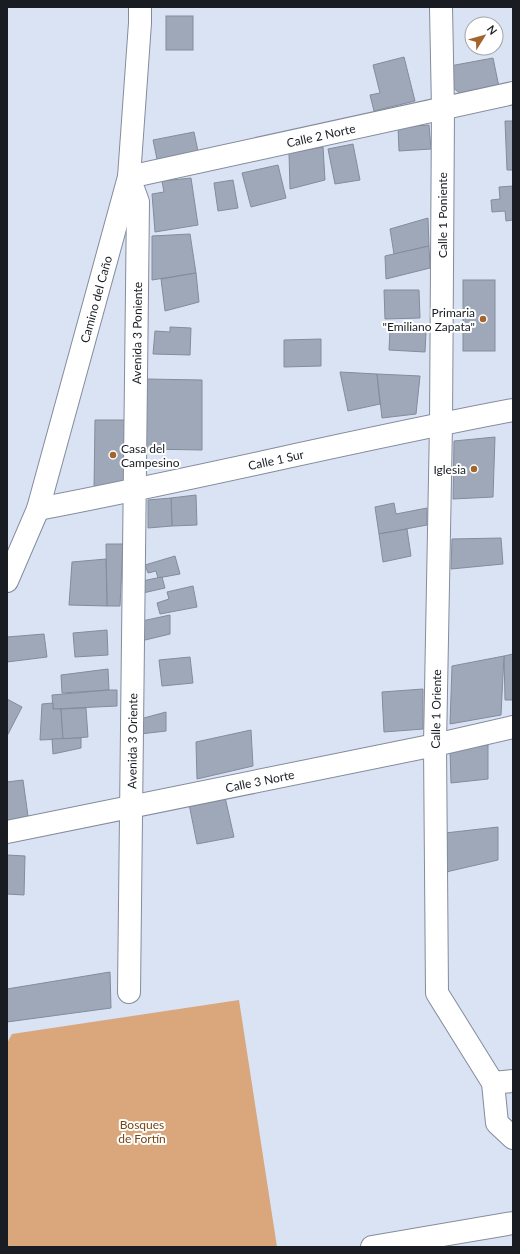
<svg xmlns="http://www.w3.org/2000/svg" width="520" height="1254" viewBox="0 0 520 1254" font-family="Lato,sans-serif">
  <rect width="100%" height="100%" fill="#d9e3f4"/>
  <!-- green -->
  <path fill="#daa67b" d="M239 1000 277 1247H7V1043L12 1034Z"/>
  <!-- building -->
  <g fill="#9fa8b8" stroke="#838c9c">
    <rect x="166" y="16" width="27" height="34"/>
    <path d="M404 57 415 101 374 111 370 95 380 93 373 65Z"/>
    <path d="M493 58 499 87 461 94 452 87 450 66Z"/>
    <path d="M505 121H513V170H507Z"/>
    <path d="M429 125 431 149 399 151 398 127Z"/>
    <path d="M194 132 199 156 158 164 153 140Z"/>
    <path d="M353 144 360 180 335 184 328 149Z"/>
    <path d="M323 147 325 180 290 189 289 153Z"/>
    <path d="M278 165 286 198 251 207 242 173Z"/>
    <path d="M191 178 198 225 155 232 152 194 164 192 162 181Z"/>
    <path d="M233 180 238 208 218 211 214 183Z"/>
    <path d="M513 186V220L506 221 505 211 492 212 491 200 500 199 499 187Z"/>
    <path d="M428 218 429 246 394 254 390 229Z"/>
    <path d="M190 234 196 273 152 280V236Z"/>
    <path d="M429 246 430 268 386 279 385 256Z"/>
    <path d="M196 273 199 302 165 311 161 279Z"/>
    <rect x="463" y="280" width="32" height="71"/>
    <path d="M384 290H419L420 318 385 319Z"/>
    <path d="M170 327 191 328 190 355 153 354 155 331 170 332Z"/>
    <path d="M390 330 426 332 425 352 389 350Z"/>
    <path d="M321 339V366L284 367V340Z"/>
    <path d="M340 372 377 374 380 404 348 411Z"/>
    <path d="M377 374 420 376 416 414 382 418Z"/>
    <path d="M146 379 202 380V450L146 449Z"/>
    <path d="M95 420H131L132 490 94 489Z"/>
    <path d="M495 437 493 497 453 499 454 441Z"/>
    <path d="M196 495 197 525 172 526 171 498Z"/>
    <path d="M171 498 172 526 148 528V500Z"/>
    <path d="M394 503 396 514 427 508V525L379 534 375 507Z"/>
    <path d="M407 529 411 556 383 562 379 534Z"/>
    <path d="M501 538 503 564 451 569 452 539Z"/>
    <path d="M106 544H123L120 606H107Z"/>
    <path d="M175 556 180 574 158 578 156 571 148 573 145 565Z"/>
    <path d="M106 559 107 606 69 605 72 562Z"/>
    <path d="M162 577 165 588 143 593 142 581Z"/>
    <path d="M193 586 197 607 160 614 157 603 169 599 167 592Z"/>
    <path d="M170 615V634L141 641 142 621Z"/>
    <path d="M107 630 108 655 75 657 73 633Z"/>
    <path d="M44 634 47 657 7 662V637Z"/>
    <path d="M513 654V700H505L504 656Z"/>
    <path d="M504 656 501 715 450 724 452 666Z"/>
    <path d="M190 657 193 683 162 686 159 660Z"/>
    <path d="M108 669 109 690 62 693 61 675Z"/>
    <path d="M423 689V729L384 732 382 692Z"/>
    <path d="M109 690H117V706L53 709 52 695Z"/>
    <path d="M7 699 22 707 7 736Z"/>
    <path d="M53 703V709H61L63 739 40 740 42 704Z"/>
    <path d="M86 708 88 737 63 739 61 709Z"/>
    <path d="M166 712V731L140 734V719Z"/>
    <path d="M251 730 253 766 197 779 196 742Z"/>
    <path d="M81 738V748L53 754 52 739Z"/>
    <path d="M488 745V779L451 783 450 750Z"/>
    <path d="M23 780 28 816 7 821V782Z"/>
    <path d="M225 797 234 837 197 844 189 804Z"/>
    <path d="M498 827V860L446 872 445 833Z"/>
    <path d="M7 855 25 856 24 895 7 894Z"/>
    <path d="M110 972 111 1008 7 1022V989Z"/>
  </g>
  <g fill="none" stroke-linecap="round" stroke-linejoin="round">
    <!-- minor casing -->
    <g stroke="#848c9c" stroke-width="24">
      <g id="minor">
        <path d="M441 7 443 109 441 424 435 745 437 993 493 1083 497 1123 513 1138"/>
        <path id="s1" d="M38 509C197 479 354 440 513 410"/>
        <path id="s2" d="M7 581 38 509 129 177 140 23V7"/>
        <path id="s3" d="M7 832 435 745 513 727"/>
        <path id="s4" d="M129 992 138 202 129 177 513 93"/>
        <path d="M493 1083 513 1081"/>
        <path d="M372 1247 513 1223"/>
      </g>
    </g>
    <!-- minor -->
    <use href="#minor" stroke="#fff" stroke-width="22"/>
  </g>
  <!-- markers -->
  <g fill="#a4652c" stroke="#fff" stroke-width="1.5">
    <circle cx="483" cy="319" r="4"/>
    <circle cx="113" cy="455" r="4"/>
    <circle cx="474" cy="469" r="4"/>
  </g>
  <g text-anchor="middle" dominant-baseline="central" stroke-width="4" stroke-linejoin="round" paint-order="stroke">
    <!-- street labels -->
    <g font-size="12" fill="#191d23" stroke="#fff">
      <text stroke="none"><textPath href="#s4" startOffset="1013">Calle 2 Norte</textPath></text>
      <text transform="translate(442 215) rotate(-90)">Calle 1 Poniente</text>
      <text stroke="none"><textPath href="#s2" startOffset="296">Camino del Caño</textPath></text>
      <text stroke="none"><textPath href="#s4" startOffset="659">Avenida 3 Poniente</textPath></text>
      <text stroke="none"><textPath href="#s1" startOffset="243">Calle 1 Sur</textPath></text>
      <text transform="translate(436 709) rotate(-89)">Calle 1 Oriente</text>
      <text stroke="none"><textPath href="#s4" startOffset="251">Avenida 3 Oriente</textPath></text>
      <text stroke="none"><textPath href="#s3" startOffset="258">Calle 3 Norte</textPath></text>
    </g>
    <!-- poi labels -->
    <g font-size="12" fill="#191d23" stroke="#fff" text-anchor="end">
      <text x="475" y="312">Primaria<tspan x="475" dy="14">"Emiliano Zapata"</tspan></text>
      <text x="121" y="448" text-anchor="start">Casa del<tspan x="121" dy="14">Campesino</tspan></text>
      <text x="466" y="469">Iglesia</text>
    </g>
    <!-- park labels -->
    <g font-size="12" fill="#7a4612" stroke="#fff">
      <text x="142" y="1124">Bosques<tspan x="142" dy="14">de Fortín</tspan></text>
    </g>
  </g>
  <!-- border -->
  <rect width="520" height="1254" fill="none" stroke="#191d23" stroke-width="16"/>
  <!-- north arrow -->
  <g transform="translate(484 36) rotate(53)"><circle r="19" fill="#ffffff" stroke="#a3a5a7"/>
  <path d="M0-3L7 15L0 10L-7 15Z" fill="#a4652c"/>
  <text y="-6" font-size="11" font-weight="bold" text-anchor="middle" fill="#191d23">N</text>
  </g>
</svg>
